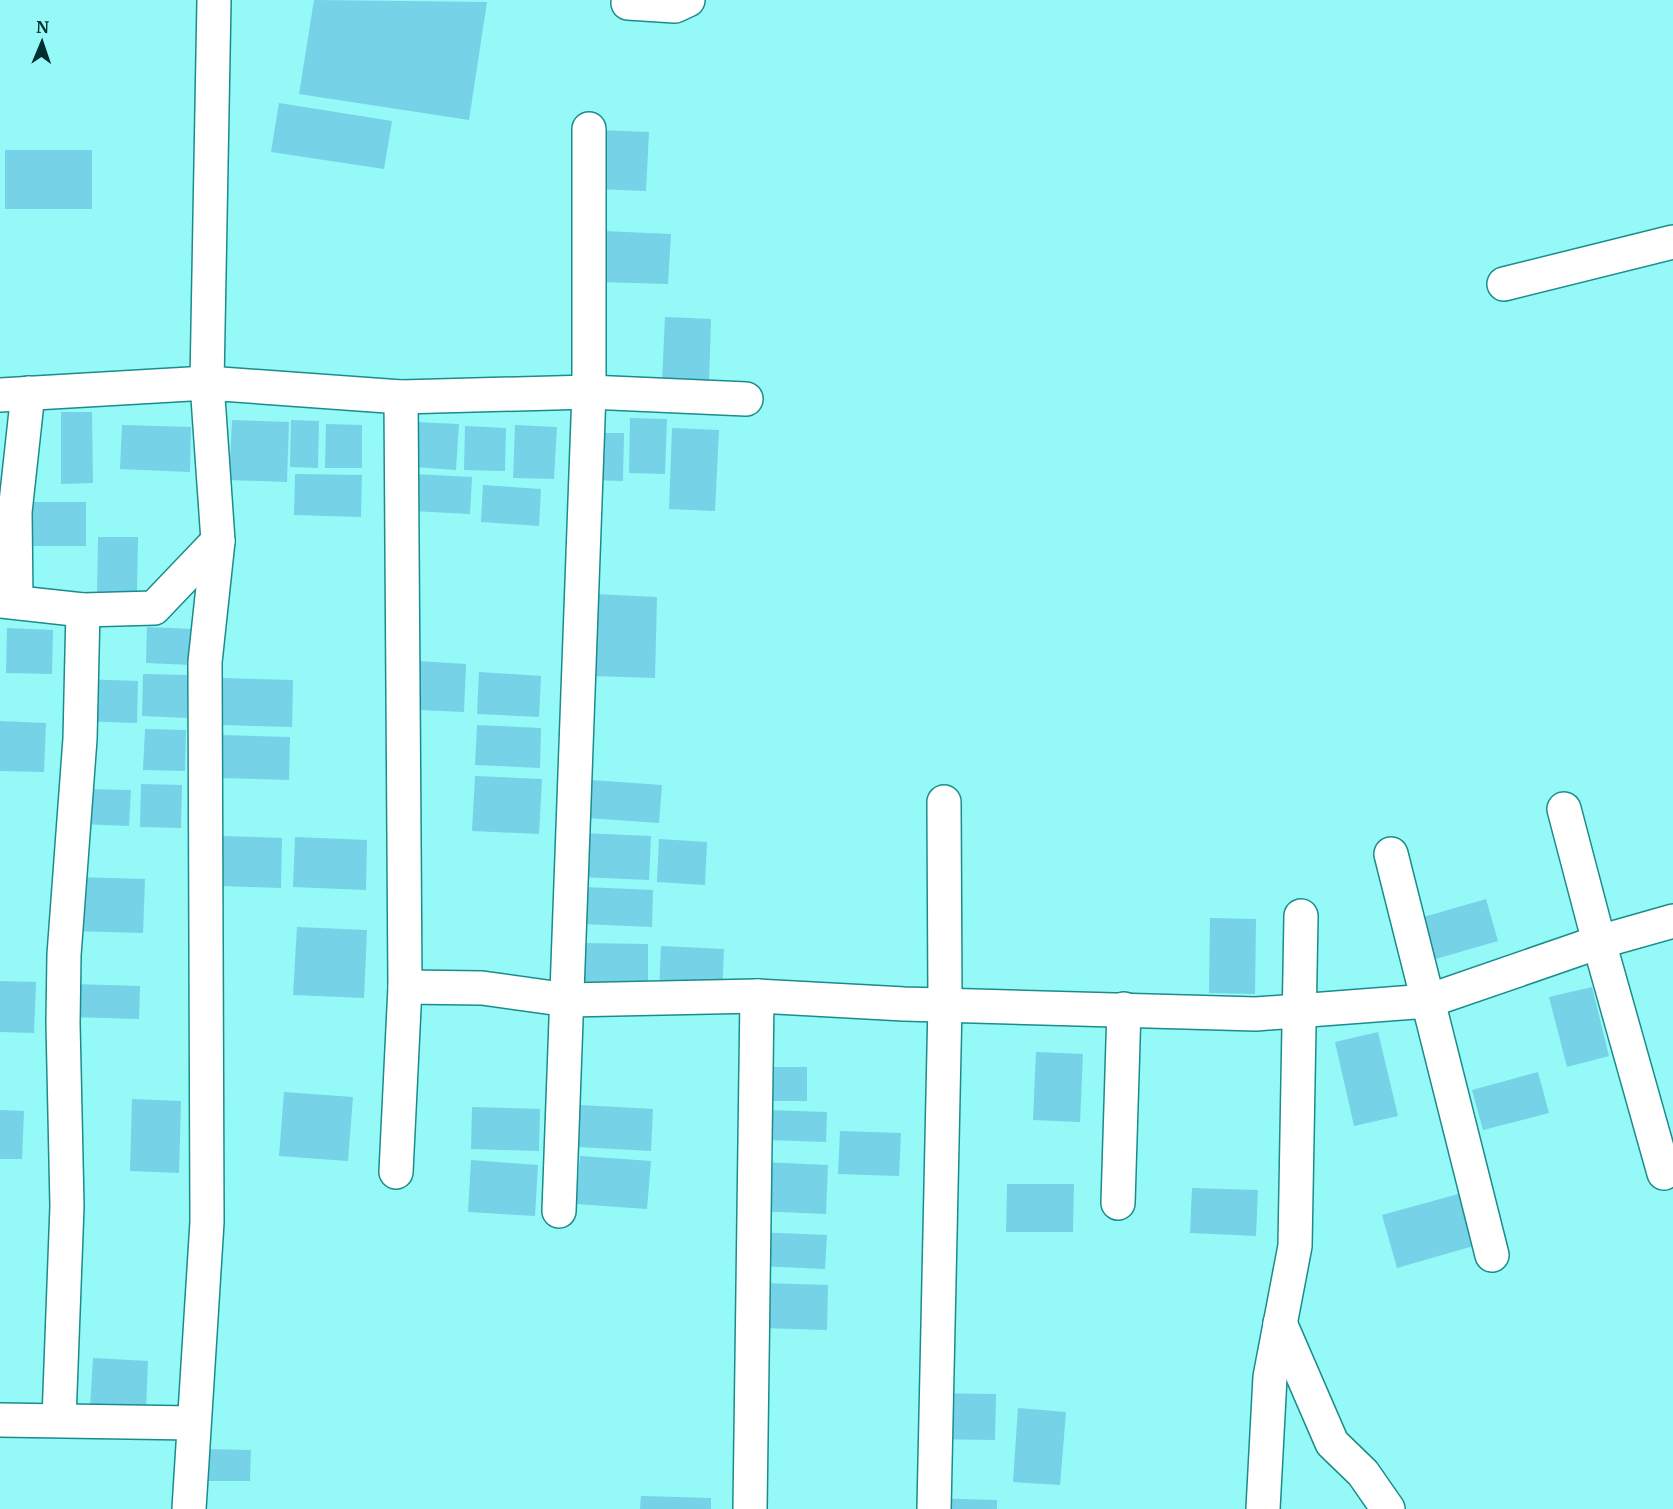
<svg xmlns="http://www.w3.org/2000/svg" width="1673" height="1509" viewBox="0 0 1673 1509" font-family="Merriweather,serif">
  <rect width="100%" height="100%" fill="#95f9f7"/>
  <!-- building -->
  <g fill="#76d2e6">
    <path d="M314 0 487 2 469 120 299 94Z"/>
    <path d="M279 103 392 121 384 169 271 152Z"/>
    <path d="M598 130 649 132 646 191 596 189Z"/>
    <rect x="5" y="150" width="87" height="59"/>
    <path d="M603 231 671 234 668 284 601 282Z"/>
    <path d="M665 317 711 319 709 384 662 382Z"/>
    <path d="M61 412H92L93 483 61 484Z"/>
    <path d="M630 418 667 419 665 474 629 473Z"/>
    <path d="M232 420 289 422 287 482 229 480Z"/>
    <path d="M291 420 319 421 318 468 290 467Z"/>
    <path d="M415 422 459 424 456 470 413 467Z"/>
    <path d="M326 424 362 425V468H325Z"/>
    <path d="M122 425 191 427 190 472 120 469Z"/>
    <path d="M515 425 557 427 554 479 513 478Z"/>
    <path d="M465 426 506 428 505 471 464 470Z"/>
    <path d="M672 428 719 430 715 511 669 509Z"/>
    <path d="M591 433H624L623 481 590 480Z"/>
    <path d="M295 474 362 475 361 517 294 515Z"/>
    <path d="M414 474 472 477 470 514 412 511Z"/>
    <path d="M483 485 541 489 539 526 481 522Z"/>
    <path d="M19 502H86V546H18Z"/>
    <path d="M98 537H138L137 595H97Z"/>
    <path d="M594 594 657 597 655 678 591 676Z"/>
    <path d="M147 627 192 629 191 665 146 663Z"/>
    <path d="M7 628 53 630 52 674 6 673Z"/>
    <path d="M401 660 466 664 464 712 398 709Z"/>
    <path d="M479 672 541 676 539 717 477 714Z"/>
    <path d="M143 674 188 675 187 718 142 716Z"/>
    <path d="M223 678 293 680 292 727 221 725Z"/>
    <path d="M82 679 138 681 137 723 80 721Z"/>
    <path d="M0 721 46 723 44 772 0 771Z"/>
    <path d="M477 725 541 728 540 768 475 765Z"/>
    <path d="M145 729 186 730 185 771 143 770Z"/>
    <path d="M221 735 290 737 289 780 220 778Z"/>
    <path d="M475 776 542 779 539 834 472 831Z"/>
    <path d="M591 780 662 785 659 823 588 818Z"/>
    <path d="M141 784 182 785 181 828 140 827Z"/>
    <path d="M82 789 131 790 129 826 81 824Z"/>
    <path d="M582 833 651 836 649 880 580 877Z"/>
    <path d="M223 836 282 838 281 888 221 886Z"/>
    <path d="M295 837 367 840 366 890 293 887Z"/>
    <path d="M659 839 707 842 705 885 657 882Z"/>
    <path d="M74 877 145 879 143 933 72 931Z"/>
    <path d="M584 887 653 890 652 927 583 924Z"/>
    <path d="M1486 899 1498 941 1432 960 1420 918Z"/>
    <path d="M1210 918 1256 919 1255 994 1209 993Z"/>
    <path d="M297 927 367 930 364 998 293 995Z"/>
    <path d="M580 943 648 944V992L579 991Z"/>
    <path d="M661 946 724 949 722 996 659 992Z"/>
    <path d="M0 981 36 982 34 1033 0 1032Z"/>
    <path d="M72 984 140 986 139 1019 70 1017Z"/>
    <path d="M1592 987 1609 1056 1567 1067 1549 997Z"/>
    <path d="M1378 1032 1398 1116 1354 1126 1335 1042Z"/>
    <path d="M1036 1052 1083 1054 1080 1122 1033 1120Z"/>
    <path d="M765 1067H807V1101H766Z"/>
    <path d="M1538 1072 1549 1113 1483 1130 1472 1090Z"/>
    <path d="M284 1092 353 1097 348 1161 279 1156Z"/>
    <path d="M132 1099 181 1101 179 1173 130 1171Z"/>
    <path d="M580 1105 653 1109 651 1151 578 1147Z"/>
    <path d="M472 1107 540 1109 539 1151 471 1149Z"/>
    <path d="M0 1110 24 1111 22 1159H0Z"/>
    <path d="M768 1110 827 1112 826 1142 767 1140Z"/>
    <path d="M840 1131 901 1133 899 1176 838 1174Z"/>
    <path d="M580 1156 651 1161 647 1209 576 1204Z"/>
    <path d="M471 1160 538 1165 535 1216 468 1212Z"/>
    <path d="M761 1162 828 1165 826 1214 759 1211Z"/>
    <path d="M1007 1184H1074L1073 1232H1006Z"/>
    <path d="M1192 1188 1258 1190 1256 1236 1190 1233Z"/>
    <path d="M1469 1191 1484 1243 1397 1268 1382 1215Z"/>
    <path d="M759 1232 827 1235 825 1269 757 1266Z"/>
    <path d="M764 1283 828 1285 827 1330 762 1328Z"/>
    <path d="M93 1358 148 1361 146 1410 90 1407Z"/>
    <path d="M925 1393 996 1394 995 1440 924 1439Z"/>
    <path d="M1018 1408 1066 1412 1060 1485 1013 1482Z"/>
    <path d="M202 1449 251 1450 250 1481H202Z"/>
    <path d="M641 1496 711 1498V1509H640Z"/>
    <path d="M927 1498 997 1500V1509H926Z"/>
  </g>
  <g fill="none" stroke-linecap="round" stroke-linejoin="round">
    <!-- minor casing -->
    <g stroke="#1a8d8b" stroke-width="36">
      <g id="minor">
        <path d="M628 3 675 6 688 0"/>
        <path d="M1504 284 1673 242"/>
        <path d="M0 395 207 383 401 397 589 392 746 399"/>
        <path d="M0 601 83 610 154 608 218 541"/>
        <path d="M16 602 15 512 28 393"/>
        <path d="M1564 809 1599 942 1664 1173"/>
        <path d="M1391 854 1492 1255"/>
        <path d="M405 987 482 988 568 1000 757 996 904 1004 1256 1014 1428 1001 1599 942 1673 921"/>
        <path d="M396 1172 405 987 401 397"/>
        <path d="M1118 1203 1124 1009"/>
        <path d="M559 1211 589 392V129"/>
        <path d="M1280 1323 1332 1443 1363 1473 1388 1509"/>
        <path d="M59 1419 67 1206 63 1023 64 955 80 739 83 610"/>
        <path d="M0 1420 192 1423"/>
        <path d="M189 1509 207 1222 205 662 218 541 207 383 214 0"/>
        <path d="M750 1509 757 996"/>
        <path d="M934 1509 945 1004 944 802"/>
        <path d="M1263 1509 1270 1377 1295 1246 1301 916"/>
      </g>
    </g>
    <!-- minor -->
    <use href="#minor" stroke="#fff" stroke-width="33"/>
  </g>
  <!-- north arrow -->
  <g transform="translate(42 42) rotate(2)" stroke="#95f9f7" stroke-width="4.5" paint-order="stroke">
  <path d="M0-4.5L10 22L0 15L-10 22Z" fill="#012f2f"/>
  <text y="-9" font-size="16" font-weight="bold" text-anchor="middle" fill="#012f2f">N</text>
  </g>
</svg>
